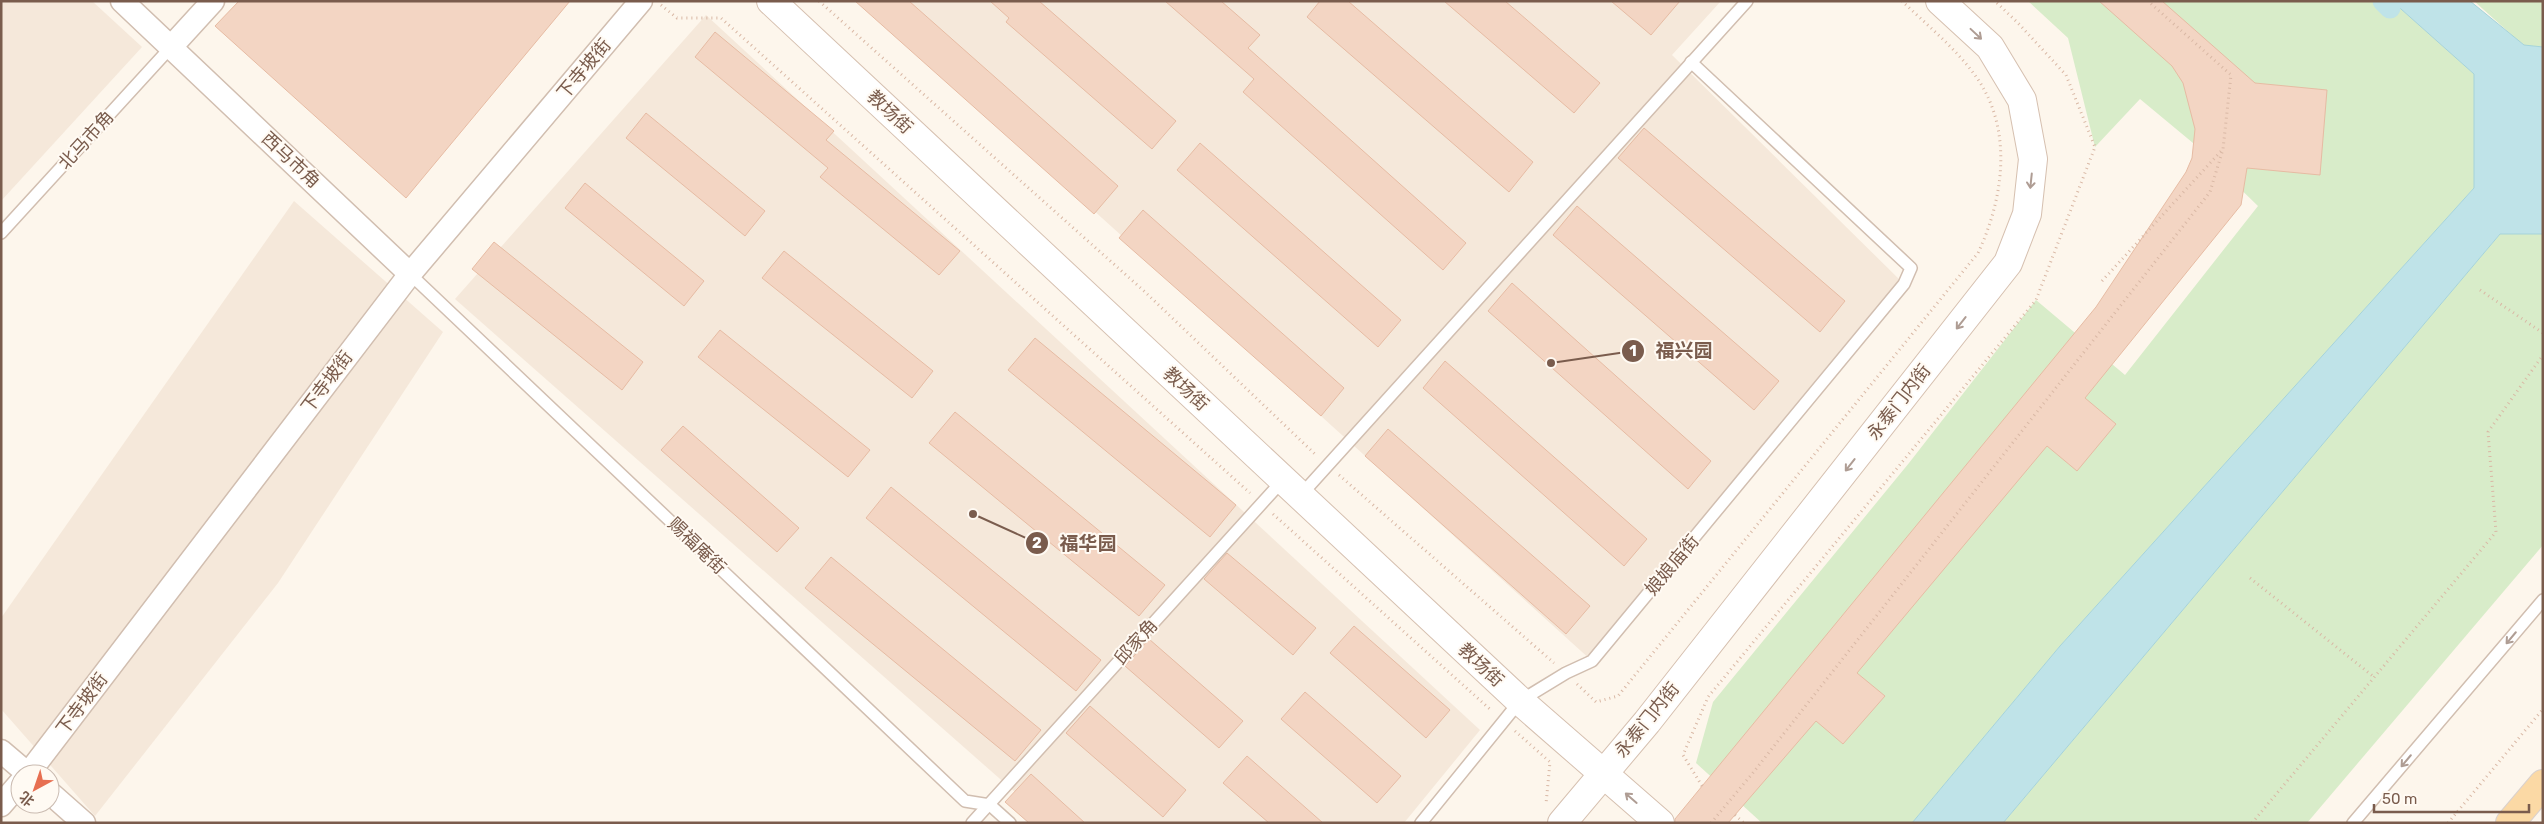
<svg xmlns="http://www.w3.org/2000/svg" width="2544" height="824" viewBox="0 0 2544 824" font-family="Rubik,'Noto Sans SC',sans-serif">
  <rect width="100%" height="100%" fill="#fdf6ec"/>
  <!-- residential -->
  <g fill="#f5e8da">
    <path d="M1 1H92L142 47 1 201Z"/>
    <path d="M862 1H1721L1672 55 1904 284 1592 661Z"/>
    <path d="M706 15 1480 730 1404 823H1050L455 299Z"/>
    <path d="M294 201 443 332 278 583 95 816 1 709V618Z"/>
  </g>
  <!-- green -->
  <g fill="#d8ecc9">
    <path d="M2028 1H2392L2474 74V188L2060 646 1912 823H1762L1696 763 1713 702 1909 463 2036 300 2125 375 2258 206 2193 143 2140 99 2095 147 2068 38Z"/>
    <path d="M2474 1H2543V47L2524 46Z"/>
    <path d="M2500 234H2543V545L2307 823H2003Z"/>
  </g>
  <!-- water -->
  <path fill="#bfe3e8" stroke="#a5d3da" d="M2392 1H2470L2524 45 2543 47V234H2500L2003 823H1912L2060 646 2474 188V74Z"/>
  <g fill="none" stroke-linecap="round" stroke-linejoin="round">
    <!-- canal -->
    <path stroke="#bfe3e8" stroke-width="21" d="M2383 1 2390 8"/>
  </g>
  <!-- building -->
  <g fill="#f3d5c3" stroke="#e6bba3">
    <path d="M239 1H570L406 198 215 26Z"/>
    <path d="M855 1H909L1118 186 1094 214Z"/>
    <path d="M990 1H1039L1176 121 1152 149 1006 22 1009 18Z"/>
    <path d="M1165 1H1221L1260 35 1248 48 1466 243 1443 270 1243 92 1254 79Z"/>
    <path d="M1320 1H1348L1533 162 1509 192 1307 17Z"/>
    <path d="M1444 1H1505L1600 83 1574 113Z"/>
    <path d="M1611 1H1680L1651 35Z"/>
    <path d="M2099 1H2162L2255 83 2327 90 2320 175 2247 168 2241 205 2085 398 2116 424 2077 471 2047 446 1857 673 1885 696 1843 744 1816 721 1728 823H1675V819L2096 307 2186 172 2192 158 2195 129 2183 83 2172 66Z"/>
    <path d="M715 32 834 131 826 140 960 251 939 275 820 177 828 168 695 57Z"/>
    <path d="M646 113 765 211 745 236 626 138Z"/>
    <path d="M1644 128 1845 301 1820 332 1618 158Z"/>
    <path d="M1200 143 1401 320 1378 347 1177 170Z"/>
    <path d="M585 183 704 281 684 306 565 208Z"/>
    <path d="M1577 206 1779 381 1754 410 1553 235Z"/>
    <path d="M1143 210 1344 388 1321 416 1119 238Z"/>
    <path d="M494 242 643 362 622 390 472 269Z"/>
    <path d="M784 251 933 371 912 398 762 278Z"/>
    <path d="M1512 283 1711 461 1688 489 1488 311Z"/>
    <path d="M720 330 870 450 848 477 698 357Z"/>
    <path d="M1035 338 1236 505 1210 537 1008 370Z"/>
    <path d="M1445 361 1647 539 1624 566 1423 388Z"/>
    <path d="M955 412 1165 585 1139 616 929 443Z"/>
    <path d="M683 426 799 528 777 552 661 450Z"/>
    <path d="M1388 429 1590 606 1566 634 1365 456Z"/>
    <path d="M891 487 1101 660 1076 691 866 518Z"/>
    <path d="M1227 553 1316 628 1293 655 1204 579Z"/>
    <path d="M831 557 1041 730 1015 761 805 588Z"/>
    <path d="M1354 626 1450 710 1426 738 1330 653Z"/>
    <path d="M1149 639 1243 721 1219 748 1125 666Z"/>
    <path d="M1305 692 1401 776 1377 803 1281 719Z"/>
    <path d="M1090 706 1186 790 1163 817 1066 733Z"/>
    <path d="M1247 756 1323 823H1269L1223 783Z"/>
    <path d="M1031 774 1085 823H1029L1005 802Z"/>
  </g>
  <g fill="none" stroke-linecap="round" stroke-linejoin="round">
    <!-- lane casing -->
    <g stroke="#d1beb0" stroke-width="14">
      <g id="lane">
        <path d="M1 233 171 47"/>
        <path d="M410 274 965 801 990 805"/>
        <path d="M1300 496 1747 1"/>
        <path d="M990 805 1010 823"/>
        <path d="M972 823 1283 480"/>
        <path d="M1421 823 1520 701 1566 673 1592 661 1904 284 1911 268 1691 62"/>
        <path d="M2353 823 2543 600"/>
      </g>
    </g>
    <!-- street casing -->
    <g stroke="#d1beb0" stroke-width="25">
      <g id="street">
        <path d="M122 1 410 274"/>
        <path d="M171 47 213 1"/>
        <path d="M1 751 28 774"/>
        <path d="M28 774 410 274 641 1"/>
        <path d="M50 793 84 823"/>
        <path d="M1 805 20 783"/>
      </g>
    </g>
    <!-- secondary casing -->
    <g stroke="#d6c0b0" stroke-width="30">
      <g id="secondary">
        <path d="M771 1 1520 701 1660 823"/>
        <path d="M1562 823 1647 722 2008 263 2027 214 2033 159 2022 100 1990 47 1940 1"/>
      </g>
    </g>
    <!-- primary casing -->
    <g stroke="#dad1cd" stroke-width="30">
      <path id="primary" d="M2510 823 2543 784"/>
    </g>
    <!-- path -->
    <g stroke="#d9b8a5" stroke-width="3" stroke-dasharray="1 4" stroke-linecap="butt">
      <path d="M819 1 1144 291 1317 456"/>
      <path d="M661 5 677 18H721L1250 493"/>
      <path d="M2102 281 2223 149"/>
      <path d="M2480 290 2543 333"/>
      <path d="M1339 475 1554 663"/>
      <path d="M1273 514 1492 711"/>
      <path d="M2250 578 2374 677"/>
      <path d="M1577 684 1596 702 1618 696 1978 253C2003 200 2013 133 1979 81 1959 51 1928 26 1902 1"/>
      <path d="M1515 731 1550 762 1546 804"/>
      <path d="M1702 786 1683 755 1708 697 2036 300 2095 147 2066 75 2018 23 1995 1"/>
      <path d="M1735 815 1744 823"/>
      <path d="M1711 823 1752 774 2210 192 2223 149 2231 75 2148 1"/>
      <path d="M2252 823 2496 532 2488 432 2543 355"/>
      <path d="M2448 823 2543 709"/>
    </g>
    <!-- lane -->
    <use href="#lane" stroke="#fff" stroke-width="11"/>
    <!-- street -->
    <use href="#street" stroke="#fff" stroke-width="22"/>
    <!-- secondary -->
    <use href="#secondary" stroke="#fff" stroke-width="28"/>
    <!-- primary -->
    <use href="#primary" stroke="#fbd9a5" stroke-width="28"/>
  </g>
  <!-- one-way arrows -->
  <defs><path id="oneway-shaft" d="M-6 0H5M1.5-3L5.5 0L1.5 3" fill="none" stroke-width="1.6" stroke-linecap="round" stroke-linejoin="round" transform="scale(1.25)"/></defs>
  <g stroke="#af9d94">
    <use href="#oneway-shaft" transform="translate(1976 34) rotate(43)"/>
    <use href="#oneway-shaft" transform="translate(2031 181) rotate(96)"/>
    <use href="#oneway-shaft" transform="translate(1961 323) rotate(128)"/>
    <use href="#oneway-shaft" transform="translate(1850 465) rotate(128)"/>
    <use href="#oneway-shaft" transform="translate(2511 638) rotate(130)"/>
    <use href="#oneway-shaft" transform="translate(2406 761) rotate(130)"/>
    <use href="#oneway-shaft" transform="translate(1631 798) rotate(-139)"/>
  </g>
  <g text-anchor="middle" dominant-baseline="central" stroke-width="4" stroke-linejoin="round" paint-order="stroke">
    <!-- street labels -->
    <g font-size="18" fill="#7a5c4d" stroke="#fffaf3">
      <text transform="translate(584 69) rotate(-50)">下寺坡街</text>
      <text transform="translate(890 112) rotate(43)">教场街</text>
      <text transform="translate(86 140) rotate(-48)">北马市角</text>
      <text transform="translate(291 160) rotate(43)">西马市角</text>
      <text transform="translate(327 382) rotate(-53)">下寺坡街</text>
      <text transform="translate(1186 389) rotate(43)">教场街</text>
      <text transform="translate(1899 402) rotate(-52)">永泰门内街</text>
      <text transform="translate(697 546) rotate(44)">赐福庵街</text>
      <text transform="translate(1672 565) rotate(-50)">娘娘庙街</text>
      <text transform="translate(1136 642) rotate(-48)">邱家角</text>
      <text transform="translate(1481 665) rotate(43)">教场街</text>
      <text transform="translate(82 704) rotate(-53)">下寺坡街</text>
      <text transform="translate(1647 720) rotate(-51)">永泰门内街</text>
    </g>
  </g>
  <!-- callouts -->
  <path fill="none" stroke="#7a5c4d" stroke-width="2" d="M1551 363L1633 351M973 514L1037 543"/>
  <g fill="#7a5c4d" stroke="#fffaf3" stroke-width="2">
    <circle cx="1551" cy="363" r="5"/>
    <circle cx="973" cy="514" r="5"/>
    <circle cx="1633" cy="351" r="12"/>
    <circle cx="1037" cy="543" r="12"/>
  </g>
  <g font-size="15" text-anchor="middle" font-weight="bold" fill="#fff">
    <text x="1633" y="356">1</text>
    <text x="1037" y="548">2</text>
  </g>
  <g font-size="19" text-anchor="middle" font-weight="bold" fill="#7a5c4d" stroke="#fffaf3" stroke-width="4" stroke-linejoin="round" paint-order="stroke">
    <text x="1684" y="357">福兴园</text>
    <text x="1088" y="550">福华园</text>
  </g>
  <!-- border -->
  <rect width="2544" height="824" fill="none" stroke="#7a5c4d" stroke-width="5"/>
  <!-- north arrow -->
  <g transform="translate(35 789) rotate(220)"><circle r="24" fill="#fffaf3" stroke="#cabbb1"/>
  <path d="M0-4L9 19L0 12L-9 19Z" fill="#e76f51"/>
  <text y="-8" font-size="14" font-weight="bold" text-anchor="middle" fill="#7a5c4d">北</text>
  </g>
  <!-- scale -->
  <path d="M2374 804v8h155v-8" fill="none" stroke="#7a5c4d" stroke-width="2.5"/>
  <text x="2382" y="804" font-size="15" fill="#7a5c4d" stroke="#fffaf3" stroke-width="4" paint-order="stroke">50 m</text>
</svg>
